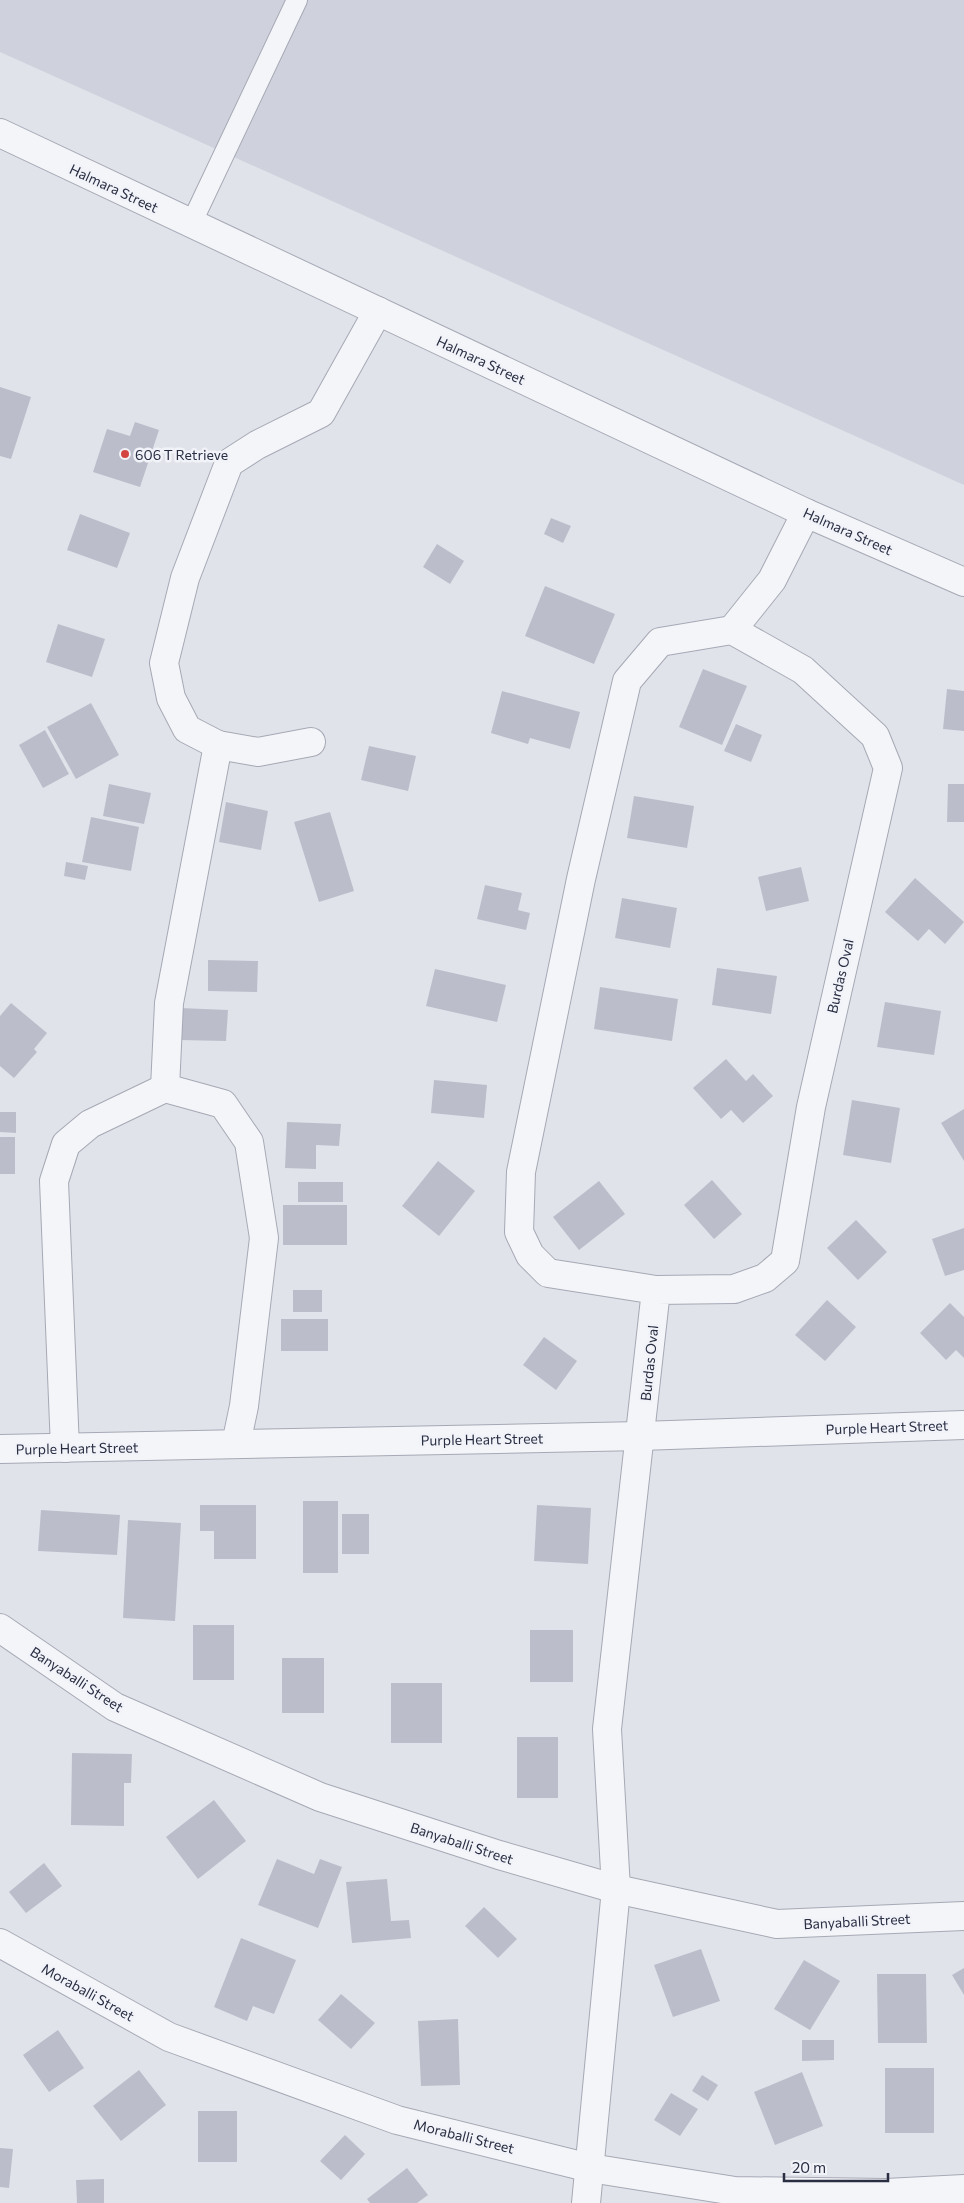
<svg xmlns="http://www.w3.org/2000/svg" width="964" height="2203" viewBox="0 0 964 2203" font-family="Commissioner,sans-serif">
  <rect width="100%" height="100%" fill="#e1e3ea"/>
  <!-- built -->
  <path fill="#cfd2dc" d="M0 0H964V485L0 52Z"/>
  <!-- building -->
  <g fill="#bbbeca">
    <path d="M0 387 31 397 11 459 0 456Z"/>
    <path d="M135 422 159 430 140 487 93 472 107 429 130 436Z"/>
    <path d="M80 514 130 533 117 568 67 550Z"/>
    <path d="M551 518 571 526 563 543 544 534Z"/>
    <path d="M437 544 464 561 450 584 423 567Z"/>
    <path d="M545 586 615 614 594 664 525 636Z"/>
    <path d="M58 624 105 639 92 677 46 662Z"/>
    <path d="M703 669 747 686 722 745 679 727Z"/>
    <path d="M947 689 964 691V731L943 729Z"/>
    <path d="M502 691 580 712 570 749 530 738 528 744 491 733Z"/>
    <path d="M91 703 119 755 76 779 47 727Z"/>
    <path d="M736 724 762 735 751 762 724 751Z"/>
    <path d="M45 730 69 774 43 788 19 745Z"/>
    <path d="M369 746 416 756 408 791 361 780Z"/>
    <path d="M109 784 151 793 144 824 103 816Z"/>
    <path d="M948 784H964V822H947Z"/>
    <path d="M634 796 694 806 687 848 627 838Z"/>
    <path d="M226 802 268 811 261 850 219 842Z"/>
    <path d="M330 812 354 891 319 902 294 822Z"/>
    <path d="M91 817 139 827 131 871 82 862Z"/>
    <path d="M66 862 88 866 85 880 64 876Z"/>
    <path d="M801 867 809 901 766 911 758 877Z"/>
    <path d="M915 878 964 922 945 944 929 929 918 941 885 912Z"/>
    <path d="M485 885 522 893 518 910 530 913 526 930 477 919Z"/>
    <path d="M622 898 677 908 670 948 615 938Z"/>
    <path d="M208 960 258 961 257 992 208 991Z"/>
    <path d="M717 968 777 976 771 1014 712 1005Z"/>
    <path d="M435 969 506 985 497 1022 426 1006Z"/>
    <path d="M600 987 678 999 672 1041 594 1029Z"/>
    <path d="M885 1002 941 1011 934 1055 877 1047Z"/>
    <path d="M11 1003 47 1033 34 1049 37 1052 14 1078 0 1066V1016Z"/>
    <path d="M180 1008 228 1010 226 1041 179 1040Z"/>
    <path d="M726 1059 746 1081 753 1074 773 1096 743 1123 731 1110 721 1119 693 1088Z"/>
    <path d="M434 1080 487 1085 484 1118 431 1113Z"/>
    <path d="M852 1100 900 1108 891 1163 843 1155Z"/>
    <path d="M964 1109V1161L941 1123Z"/>
    <path d="M0 1112H16V1133L0 1132Z"/>
    <path d="M287 1122 341 1124 339 1146 316 1145V1169L285 1168Z"/>
    <rect x="0" y="1137" width="15" height="37"/>
    <path d="M438 1161 475 1191 439 1236 402 1206Z"/>
    <path d="M712 1180 742 1214 714 1239 684 1205Z"/>
    <path d="M599 1181 625 1214 579 1250 553 1217Z"/>
    <rect x="298" y="1182" width="45" height="20"/>
    <rect x="283" y="1205" width="64" height="40"/>
    <path d="M856 1220 887 1252 858 1280 827 1248Z"/>
    <path d="M964 1228V1270L945 1276 932 1239Z"/>
    <rect x="293" y="1290" width="29" height="22"/>
    <path d="M827 1300 856 1327 825 1361 795 1335Z"/>
    <path d="M950 1303 964 1317V1358L956 1350 946 1360 920 1333Z"/>
    <rect x="281" y="1319" width="47" height="32"/>
    <path d="M544 1337 577 1361 556 1390 523 1365Z"/>
    <rect x="303" y="1501" width="35" height="72"/>
    <path d="M200 1505H256V1559H214V1531H200Z"/>
    <path d="M537 1505 591 1508 588 1564 534 1561Z"/>
    <path d="M41 1510 120 1515 117 1555 38 1551Z"/>
    <rect x="342" y="1514" width="27" height="40"/>
    <path d="M128 1520 181 1523 175 1621 123 1618Z"/>
    <rect x="193" y="1625" width="41" height="55"/>
    <rect x="530" y="1630" width="43" height="52"/>
    <rect x="282" y="1658" width="42" height="55"/>
    <rect x="391" y="1683" width="51" height="60"/>
    <rect x="517" y="1737" width="41" height="61"/>
    <path d="M72 1753 132 1754 131 1783H124V1826L71 1825Z"/>
    <path d="M214 1800 246 1841 198 1879 166 1837Z"/>
    <path d="M277 1859 314 1874 320 1859 342 1867 318 1928 258 1905Z"/>
    <path d="M44 1863 62 1886 26 1913 9 1892Z"/>
    <path d="M387 1879 391 1921 409 1920 411 1938 352 1943 346 1882Z"/>
    <path d="M484 1907 517 1939 498 1958 465 1926Z"/>
    <path d="M241 1938 296 1960 274 2014 253 2006 247 2021 214 2007Z"/>
    <path d="M701 1949 720 2001 673 2017 654 1965Z"/>
    <path d="M804 1960 840 1981 810 2030 774 2009Z"/>
    <path d="M964 1968V1995L952 1975Z"/>
    <path d="M877 1974H926L927 2043H878Z"/>
    <path d="M341 1994 375 2023 351 2049 318 2020Z"/>
    <path d="M458 2019 460 2085 421 2086 418 2021Z"/>
    <path d="M58 2030 84 2068 49 2092 23 2055Z"/>
    <path d="M802 2040H834V2060L802 2061Z"/>
    <rect x="885" y="2068" width="49" height="65"/>
    <path d="M139 2070 166 2105 121 2141 93 2106Z"/>
    <path d="M802 2072 823 2126 775 2145 754 2092Z"/>
    <path d="M702 2075 718 2085 708 2101 692 2091Z"/>
    <path d="M671 2093 698 2109 680 2136 654 2120Z"/>
    <rect x="198" y="2111" width="39" height="51"/>
    <path d="M345 2135 365 2154 341 2180 320 2161Z"/>
    <path d="M0 2148 13 2149 9 2188 0 2187Z"/>
    <path d="M407 2168 428 2195 417 2203H370L367 2199Z"/>
    <path d="M104 2179V2203H77L76 2180Z"/>
  </g>
  <g fill="none" stroke-linecap="round" stroke-linejoin="round">
    <!-- lane casing -->
    <g stroke="#a6a9b5" stroke-width="22">
      <path id="lane" d="M191 224 297 0"/>
    </g>
    <!-- street casing -->
    <g stroke="#a6a9b5" stroke-width="30">
      <g id="street">
        <path d="M0 133 806 513 964 582"/>
        <path d="M732 630 772 580 806 513"/>
        <path d="M218 745 258 752 311 742"/>
        <path d="M236 1444 244 1406 264 1238 249 1142 223 1104 165 1088 169 1003 218 745 187 729 171 698 164 663 185 578 229 463 257 445 321 413 378 311"/>
        <path d="M65 1448 54 1181 66 1144 90 1124 165 1088"/>
        <path d="M0 1449 641 1436 964 1425"/>
        <path d="M0 1628 115 1707 320 1797 499 1855 616 1889 777 1924 964 1916"/>
        <path d="M0 1943 169 2037 397 2120 590 2168 735 2191 886 2193 964 2189"/>
        <path d="M586 2203 616 1889 607 1729 656 1290 548 1273 530 1255 519 1232 521 1172 581 879 627 681 660 642 732 630 803 670 875 736 888 768 811 1107 785 1261 765 1278 734 1289 656 1290"/>
      </g>
    </g>
    <!-- lane -->
    <use href="#lane" stroke="#f4f5f8" stroke-width="20"/>
    <!-- street -->
    <use href="#street" stroke="#f4f5f8" stroke-width="28"/>
  </g>
  <!-- markers -->
  <circle fill="#d34342" stroke="#f1f3f8" stroke-width="2" cx="125" cy="454" r="5"/>
  <g text-anchor="middle" dominant-baseline="central" stroke-width="5" stroke-linejoin="round" paint-order="stroke">
    <!-- street labels -->
    <g font-size="14" fill="#292e43" stroke="#f1f3f8">
      <text transform="translate(114 188) rotate(25)">Halmara Street</text>
      <text transform="translate(481 360) rotate(25)">Halmara Street</text>
      <text transform="translate(848 531) rotate(24)">Halmara Street</text>
      <text transform="translate(840 976) rotate(-77)">Burdas Oval</text>
      <text transform="translate(649 1363) rotate(-84)">Burdas Oval</text>
      <text transform="translate(887 1427) rotate(-2)">Purple Heart Street</text>
      <text transform="translate(482 1439) rotate(-1)">Purple Heart Street</text>
      <text transform="translate(77 1448) rotate(-1)">Purple Heart Street</text>
      <text transform="translate(77 1679) rotate(33)">Banyaballi Street</text>
      <text transform="translate(462 1843) rotate(18)">Banyaballi Street</text>
      <text transform="translate(857 1921) rotate(-3)">Banyaballi Street</text>
      <text transform="translate(88 1992) rotate(29)">Moraballi Street</text>
      <text transform="translate(464 2136) rotate(14)">Moraballi Street</text>
    </g>
    <!-- poi labels -->
    <g font-size="14" fill="#292e43" stroke="#f1f3f8" text-anchor="start">
      <text x="135" y="454">606 T Retrieve</text>
    </g>
  </g>
  <!-- scale -->
  <path d="M784 2173v8h104v-8" fill="none" stroke="#292e43" stroke-width="2.5"/>
  <text x="792" y="2173" font-size="15" fill="#292e43" stroke="#f1f3f8" stroke-width="4" paint-order="stroke">20 m</text>
</svg>
